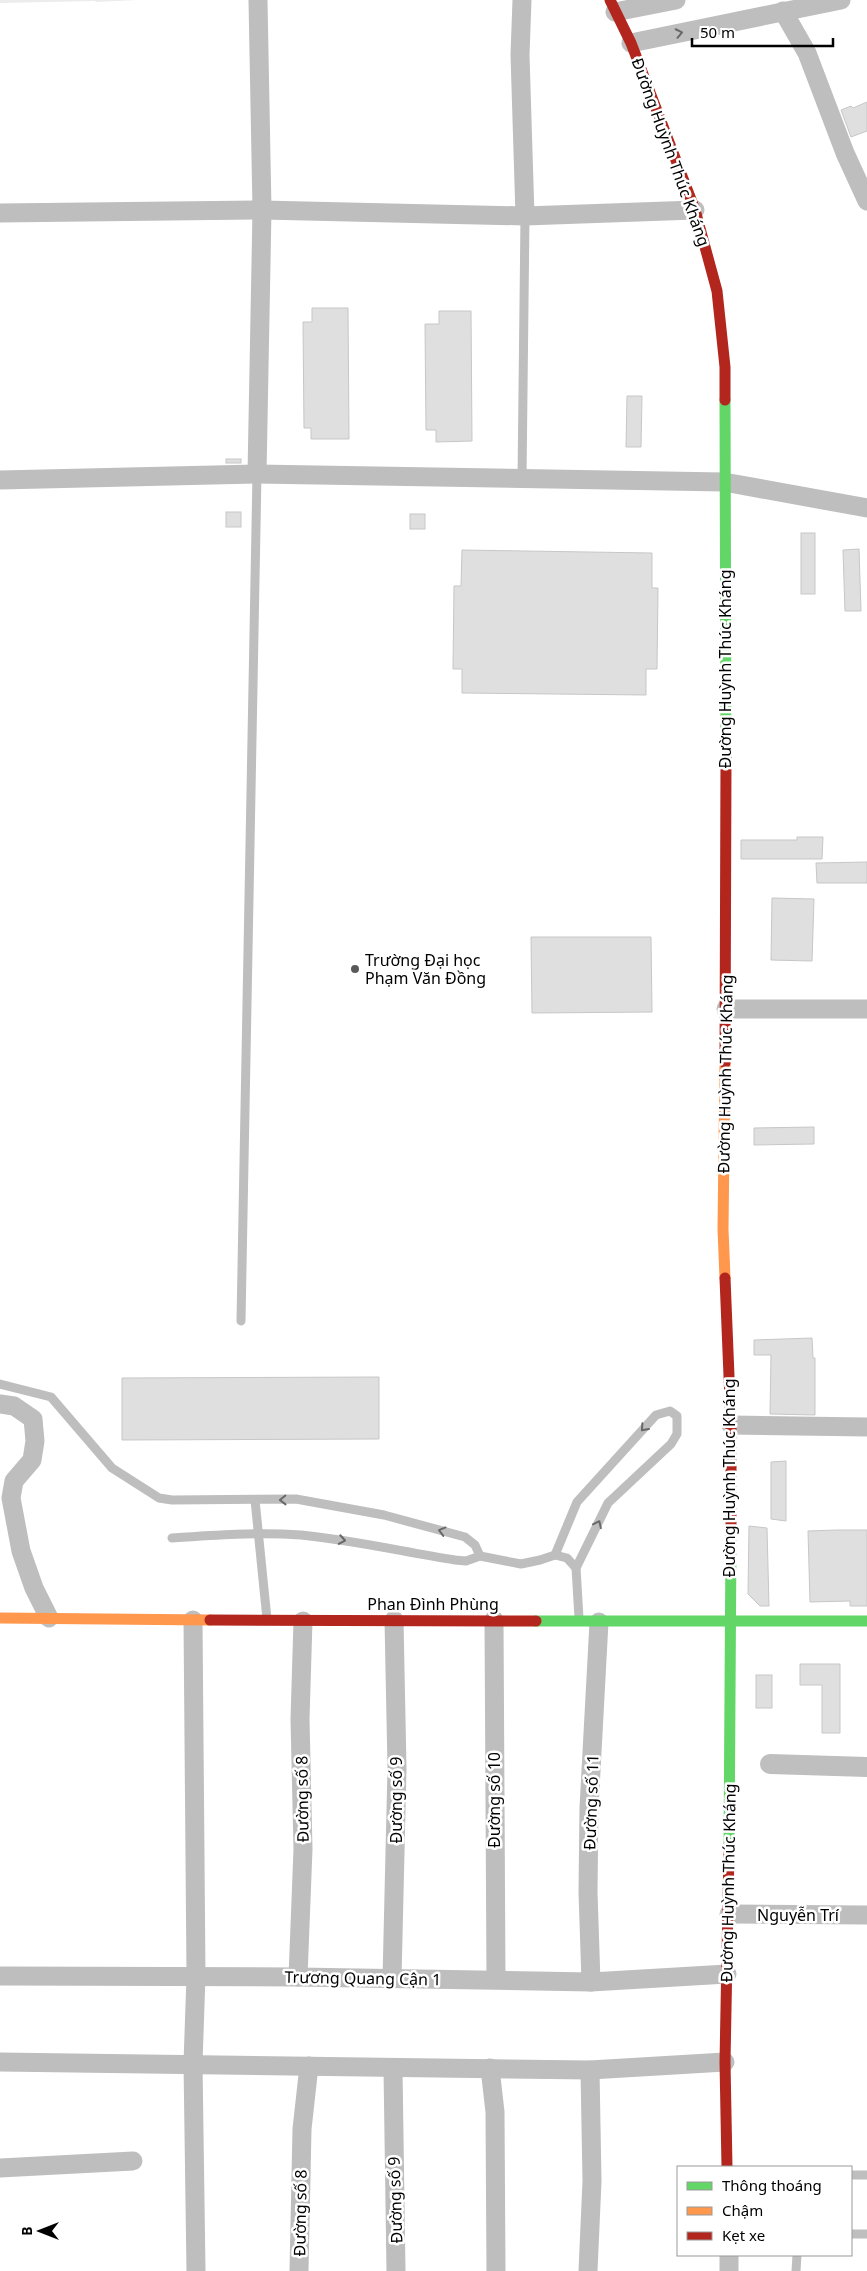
<svg xmlns="http://www.w3.org/2000/svg" width="867" height="2271" viewBox="0 0 867 2271" font-family="'Noto Sans',sans-serif">
  <rect width="100%" height="100%" fill="#fff"/>
  <!-- green -->
  <path fill="#ececec" d="M0 0H137L96 2 95 1 0 3Z"/>
  <g fill="none" stroke-linecap="round" stroke-linejoin="round">
    <!-- canal -->
    <path stroke="#bfbfbf" stroke-width="20" d="M770 1764 867 1767"/>
  </g>
  <!-- building -->
  <g fill="#dfdfdf" stroke="#c7c7c7">
    <path d="M867 102V131L851 137 841 110 851 106 853 108Z"/>
    <path d="M312 308H348L349 439H311V428H304L303 322H312Z"/>
    <path d="M439 311H471L472 441 436 442V430H426L425 324H439Z"/>
    <path d="M627 396H642L641 447H626Z"/>
    <rect x="226" y="459" width="15" height="4"/>
    <rect x="226" y="512" width="15" height="15"/>
    <rect x="410" y="514" width="15" height="15"/>
    <rect x="801" y="533" width="14" height="61"/>
    <path d="M859 549 861 611H845L843 550Z"/>
    <path d="M462 550 652 553V588H658L657 669H646V695L462 693V669H453L454 586H461Z"/>
    <path d="M797 837H823L822 859H741V840H797Z"/>
    <path d="M867 862V883H817L816 863Z"/>
    <path d="M772 898 814 899 812 961 771 960Z"/>
    <path d="M531 937H651L652 1012 532 1013Z"/>
    <path d="M814 1127V1144L754 1145V1128Z"/>
    <path d="M812 1338 813 1358H815V1415L770 1414 771 1355H754V1340Z"/>
    <path d="M379 1377V1439L122 1440V1378Z"/>
    <path d="M786 1461V1521L771 1519V1462Z"/>
    <path d="M749 1526 767 1528 769 1606H760L748 1594Z"/>
    <path d="M837 1530H867V1606H850V1601L810 1602 808 1531Z"/>
    <path d="M800 1664H840V1733H822V1685H800Z"/>
    <rect x="756" y="1675" width="16" height="33"/>
  </g>
  <g fill="none" stroke-linecap="round" stroke-linejoin="round">
    <!-- lane -->
    <g stroke="#bebebe" stroke-width="9">
      <path d="M522 479 525 216"/>
      <path d="M241 1321 257 474"/>
      <path d="M0 1384 51 1397 112 1468 159 1498 172 1500 296 1499 384 1515 465 1537 475 1545 480 1556"/>
      <path d="M255 1500 267 1619"/>
      <path d="M172 1538C215 1535 258 1532 301 1535 353 1540 404 1552 455 1560L466 1561 480 1556 521 1564 540 1560 555 1555 567 1558 576 1568 579 1618"/>
      <path d="M555 1555 577 1502 656 1415 670 1411 677 1416V1434L671 1444 608 1503 576 1568"/>
      <path d="M851 2175H867"/>
      <path d="M851 2234H867"/>
      <path d="M796 2271 797 2255"/>
    </g>
    <!-- street -->
    <g stroke="#bebebe" stroke-width="19">
      <path d="M522 0 520 55 525 216"/>
      <path d="M783 11 807 53 845 153 867 201"/>
      <path d="M615 12 676 0"/>
      <path d="M631 43 841 0"/>
      <path d="M0 213 262 210 525 216 695 210"/>
      <path d="M257 474 262 210 258 0"/>
      <path d="M0 480 257 474 724 482 867 508"/>
      <path d="M726 1009H867"/>
      <path d="M0 1404 14 1406 33 1419 35 1441 32 1460 14 1481 11 1498 21 1551 34 1588 49 1618"/>
      <path d="M731 1425 867 1427"/>
      <path d="M193 1620 196 1976 193 2063 196 2271"/>
      <path d="M494 1620 496 1979"/>
      <path d="M729 1914 867 1915"/>
      <path d="M0 1976 298 1977 591 1982 727 1974"/>
      <path d="M298 1977 303 1849 300 1719 303 1621"/>
      <path d="M392 1979 397 1768 394 1620"/>
      <path d="M591 1982 588 1892 589 1808 599 1622"/>
      <path d="M0 2062 590 2070 725 2062"/>
      <path d="M490 2068 495 2112 496 2271"/>
      <path d="M393 2069 396 2271"/>
      <path d="M0 2168 133 2161"/>
      <path d="M729 2255V2271"/>
      <path d="M299 2271 302 2129 309 2066"/>
      <path d="M588 2271 592 2181 590 2070"/>
    </g>
    <!-- fast -->
    <g stroke="#63d668" stroke-width="11">
      <path d="M725 400 726 758"/>
      <path d="M536 1621H867"/>
      <path d="M729 1850 731 1539"/>
    </g>
    <!-- slow -->
    <g stroke="#ff974d" stroke-width="11">
      <path d="M725 1278 723 1229 725 1063"/>
      <path d="M0 1618 210 1620"/>
    </g>
    <!-- jam -->
    <g stroke="#b3261e" stroke-width="11">
      <path d="M610 0 631 43 695 210 717 291 725 367V400"/>
      <path d="M725 1063 726 758"/>
      <path d="M725 1278 731 1425V1539"/>
      <path d="M210 1620 536 1621"/>
      <path d="M727 2167 725 2062 729 1850"/>
    </g>
  </g>
  <!-- one-way arrows -->
  <defs><path id="oneway-chevron" d="M-2-3.5L2.5 0L-2 3.5" fill="none" stroke-width="1.6" stroke-linecap="round" stroke-linejoin="round" transform="scale(1.25)"/></defs>
  <g stroke="#686868">
    <use href="#oneway-chevron" transform="translate(679 33) rotate(-12)"/>
    <use href="#oneway-chevron" transform="translate(644 1428) rotate(132)"/>
    <use href="#oneway-chevron" transform="translate(283 1500) rotate(179)"/>
    <use href="#oneway-chevron" transform="translate(598 1524) rotate(-64)"/>
    <use href="#oneway-chevron" transform="translate(442 1531) rotate(-165)"/>
    <use href="#oneway-chevron" transform="translate(342 1540) rotate(10)"/>
  </g>
  <!-- markers -->
  <circle fill="#595959" stroke="#fff" stroke-width="2" cx="355" cy="969" r="5"/>
  <g text-anchor="middle" dominant-baseline="central" stroke-width="5" stroke-linejoin="round" paint-order="stroke">
    <!-- street labels -->
    <g font-size="16" fill="#000" stroke="#fff">
      <text transform="translate(671 152) rotate(70)">Đường Huỳnh Thúc Kháng</text>
      <text transform="translate(725 669) rotate(-90)">Đường Huỳnh Thúc Kháng</text>
      <text transform="translate(725 1074) rotate(-89)">Đường Huỳnh Thúc Kháng</text>
      <text transform="translate(729 1478) rotate(-90)">Đường Huỳnh Thúc Kháng</text>
      <text x="433" y="1604">Phan Đình Phùng</text>
      <text transform="translate(302 1799) rotate(-91)">Đường số 8</text>
      <text transform="translate(396 1800) rotate(-90)">Đường số 9</text>
      <text transform="translate(494 1800) rotate(-90)">Đường số 10</text>
      <text transform="translate(591 1802) rotate(-88)">Đường số 11</text>
      <text transform="translate(728 1883) rotate(-89)">Đường Huỳnh Thúc Kháng</text>
      <text x="798" y="1915">Nguyễn Trí</text>
      <text transform="translate(363 1978) rotate(1)">Trương Quang Cận 1</text>
      <text transform="translate(395 2200) rotate(-92)">Đường số 9</text>
      <text transform="translate(300 2213) rotate(-89)">Đường số 8</text>
    </g>
    <!-- poi labels -->
    <g font-size="16" fill="#000" stroke="#fff" text-anchor="start">
      <text x="365" y="960">Trường Đại học<tspan x="365" dy="18">Phạm Văn Đồng</tspan></text>
    </g>
  </g>
  <!-- legend -->
  <rect x="677" y="2166" width="175" height="90" fill="#ffffff" stroke="#999999"/>
  <rect x="687" y="2182" width="25" height="8" fill="#63d668" stroke="#999999"/>
  <text x="722" y="2191" font-size="15" fill="#000000">Thông thoáng</text>
  <rect x="687" y="2207" width="25" height="8" fill="#ff974d" stroke="#999999"/>
  <text x="722" y="2216" font-size="15" fill="#000000">Chậm</text>
  <rect x="687" y="2232" width="25" height="8" fill="#b3261e" stroke="#999999"/>
  <text x="722" y="2241" font-size="15" fill="#000000">Kẹt xe</text>
  <!-- north arrow -->
  <g transform="translate(40 2231) rotate(270)" stroke="#ffffff" stroke-width="4" paint-order="stroke">
  <path d="M0-4L9 19L0 12L-9 19Z" fill="#000000"/>
  <text y="-8" font-size="14" font-weight="bold" text-anchor="middle" fill="#000000">B</text>
  </g>
  <!-- scale -->
  <path d="M692 38v8h141v-8" fill="none" stroke="#000000" stroke-width="2.5"/>
  <text x="700" y="38" font-size="15" fill="#000000" stroke="#ffffff" stroke-width="4" paint-order="stroke">50 m</text>
</svg>
